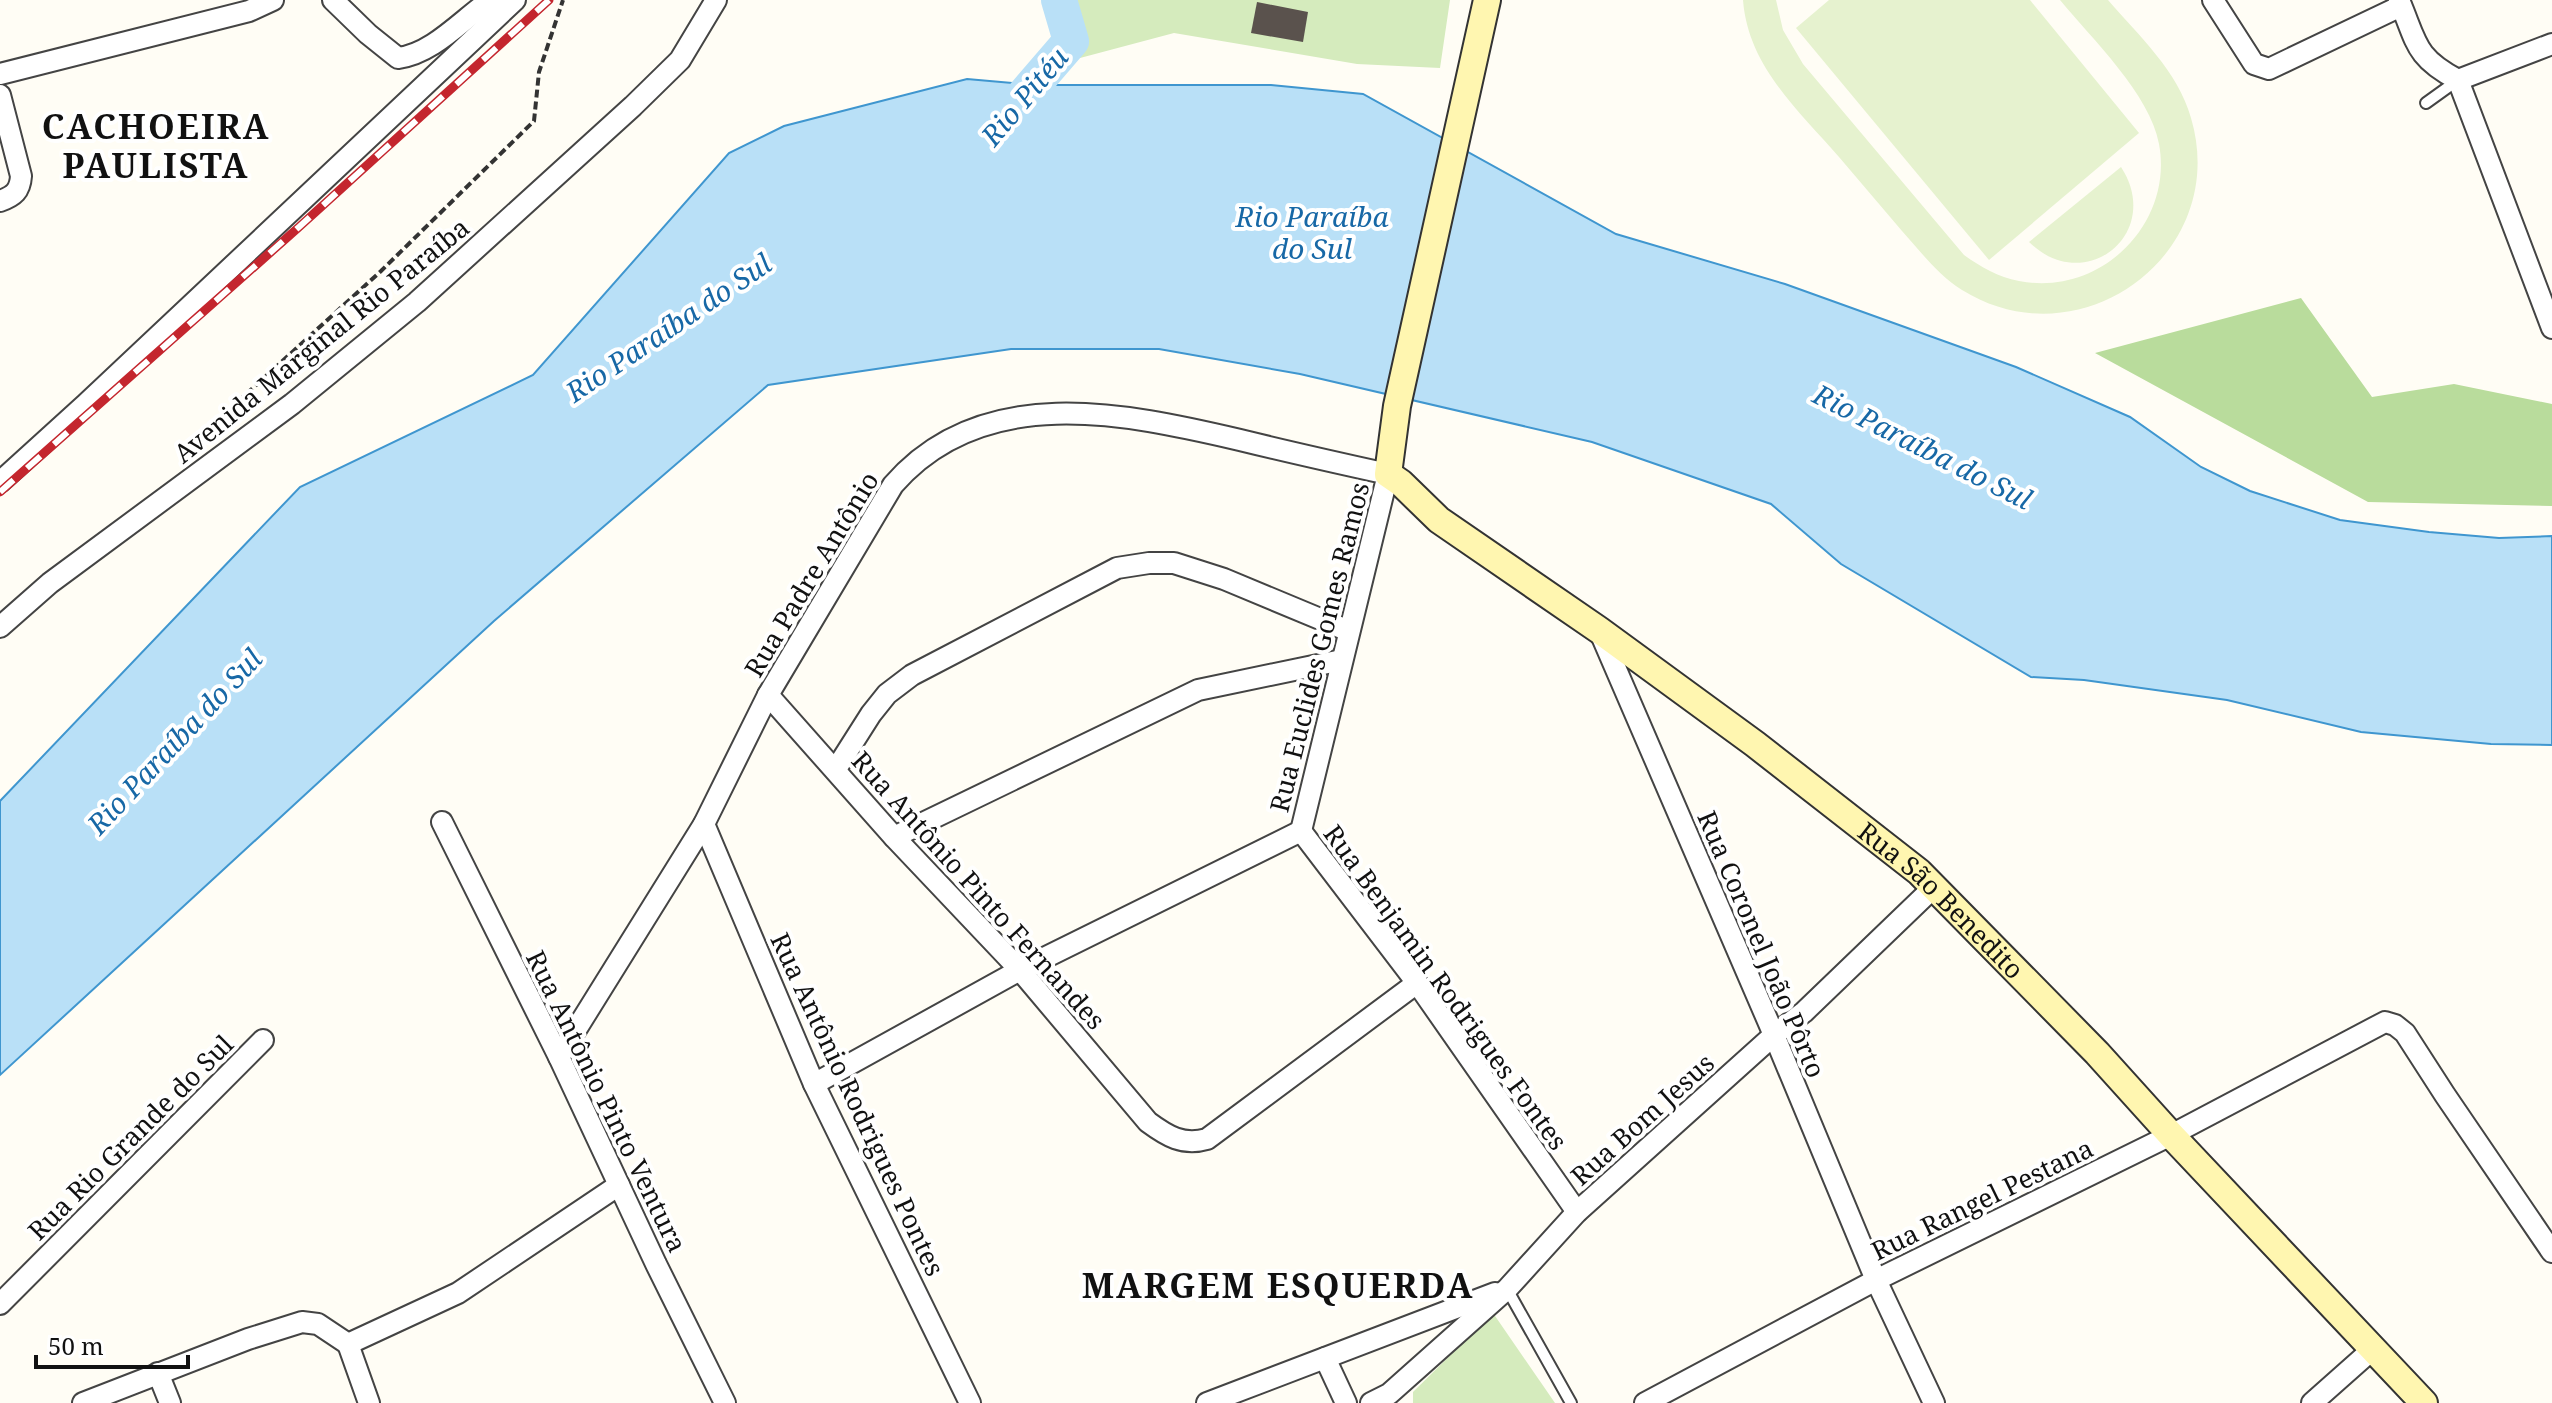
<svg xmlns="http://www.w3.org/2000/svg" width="2552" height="1403" viewBox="0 0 2552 1403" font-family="'Noto Serif',serif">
  <rect width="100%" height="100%" fill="#fffdf5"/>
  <!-- green -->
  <g fill="#d5ebbd">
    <path d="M1060 0H1450L1440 68 1357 64 1174 33 1080 58Z"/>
    <path d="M1493 1313 1555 1403H1413V1392Z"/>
  </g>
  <!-- forest -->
  <path fill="#b9dc9c" d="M2301 298 2372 397 2454 384 2552 404V506L2368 502 2095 353Z"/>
  <!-- pitch -->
  <g fill="#e6f2cf">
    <path d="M1743 0H1776L1783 30 1803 64 1964 255C1981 267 1998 277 2019 281 2099 297 2174 225 2159 144 2150 94 2092 39 2060 0H2108C2139 36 2178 71 2191 118 2231 253 2081 364 1962 290 1938 275 1921 252 1902 231 1881 206 1860 182 1839 157 1798 110 1748 66 1743 0Z"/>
    <path d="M1829 0H2030L2139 133 1989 260 1796 28Z"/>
    <path d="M2121 167C2164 233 2085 297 2029 242Z"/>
  </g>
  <!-- water -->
  <path fill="#b9e0f7" stroke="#3f96cf" stroke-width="2" d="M967 79 1034 85H1271L1363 94 1616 234 1785 284 2016 367 2130 417 2201 467 2250 491 2340 520 2429 532 2499 538 2552 536V745L2491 744 2361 732 2227 700 2084 680 2031 677 1841 564 1771 504 1592 442 1300 374 1159 349H1011L768 385 494 621 0 1075V801L300 487 533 375 729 153 784 126Z"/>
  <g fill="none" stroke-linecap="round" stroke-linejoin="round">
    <!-- river -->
    <path stroke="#b9e0f7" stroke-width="36" d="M1003 120 1071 41 1059 0"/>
  </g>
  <!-- building -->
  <path fill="#5a524d" d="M1257 2 1308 12 1303 42 1251 33Z"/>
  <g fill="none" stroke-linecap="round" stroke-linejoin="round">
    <!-- service casing -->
    <g stroke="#444" stroke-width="14">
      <g id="service">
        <path d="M2426 103 2458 80"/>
        <path d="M1507 1289 1571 1403"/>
      </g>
    </g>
    <!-- minor casing -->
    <g stroke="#444" stroke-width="24">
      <g id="minor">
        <path d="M333 0 368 34 398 58C431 54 459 23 485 4L495 0"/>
        <path d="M2213 0 2254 64 2269 69 2401 6"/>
        <path d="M2399 0C2417 42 2414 57 2458 80L2552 328"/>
        <path d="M0 74 249 11 273 0"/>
        <path d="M2458 80 2552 44"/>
        <path d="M0 95 21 176C20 191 14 196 0 201"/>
        <path d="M0 482 86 404 515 0"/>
        <path d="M0 627 50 583 292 404 417 302 633 106 680 60 716 0"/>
        <path d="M1599 630 1774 1035 1876 1280 1934 1403"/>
        <path d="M768 695 894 837 1020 970 1148 1122C1167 1136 1183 1146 1207 1139L1417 983"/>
        <path d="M836 769 871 714 887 694 912 675 1117 568 1149 563H1174L1224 579 1349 631"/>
        <path d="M442 822 559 1057 656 1264 725 1403"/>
        <path d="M704 824 814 1084 970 1403"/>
        <path d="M1301 831 1417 983 1577 1212"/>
        <path d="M894 837 1198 690 1342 660"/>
        <path d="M559 1057 704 824 768 695 893 485C982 382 1124 413 1240 440 1289 452 1338 463 1388 474L1301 831"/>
        <path d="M814 1084 1020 970 1301 831"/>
        <path d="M0 1304 263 1040"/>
        <path d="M348 1344 458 1293 619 1185"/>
        <path d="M348 1344 369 1403"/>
        <path d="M1325 1358 1346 1403"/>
        <path d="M158 1373 170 1403"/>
        <path d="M83 1403 248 1339 302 1322 318 1324 348 1344"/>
        <path d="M1207 1403 1495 1293"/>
        <path d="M1371 1403 1389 1394 1507 1289 1577 1212 1774 1035 1804 1012 1934 887"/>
        <path d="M1645 1403 1876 1280 2171 1135 2385 1022 2395 1025 2405 1033 2445 1095 2552 1252"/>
        <path d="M2312 1403 2374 1348"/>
      </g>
    </g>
    <!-- secondary casing -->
    <g stroke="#333" stroke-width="30">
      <g id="secondary">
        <path id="s1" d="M1487 0 1397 406 1388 474 1401 483 1439 520 1599 630 1755 744 1919 872 2097 1053 2171 1135 2424 1403"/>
      </g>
    </g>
    <!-- path -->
    <path stroke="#333" stroke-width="4" stroke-dasharray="8 4" stroke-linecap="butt" d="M189 454 197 439 381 271 534 121 539 72 563 0"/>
    <!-- service -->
    <use href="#service" stroke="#fff" stroke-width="10"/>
    <!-- minor -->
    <use href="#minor" stroke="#fff" stroke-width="20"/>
    <!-- secondary -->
    <use href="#secondary" stroke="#fff6b0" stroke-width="26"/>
    <!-- rail casing -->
    <g stroke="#c4262e" stroke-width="9">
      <path id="rail" d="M0 492 299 227 549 0"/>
    </g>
    <!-- rail -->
    <use href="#rail" stroke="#fff" stroke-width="6" stroke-dasharray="18" stroke-linecap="butt"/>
  </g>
  <g text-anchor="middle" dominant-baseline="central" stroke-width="8" stroke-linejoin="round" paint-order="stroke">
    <!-- street labels -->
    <g font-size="26" fill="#111" stroke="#fff">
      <text transform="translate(321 340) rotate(-39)">Avenida Marginal Rio Paraíba</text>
      <text transform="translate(811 574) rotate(-59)">Rua Padre Antônio</text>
      <text transform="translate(1319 647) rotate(-76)">Rua Euclides Gomes Ramos</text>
      <text transform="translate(979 890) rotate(48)">Rua Antônio Pinto Fernandes</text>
      <text stroke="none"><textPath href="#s1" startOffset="1184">Rua São Benedito</textPath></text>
      <text transform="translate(1762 944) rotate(67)">Rua Coronel João Pôrto</text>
      <text transform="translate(1446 987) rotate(54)">Rua Benjamin Rodrigues Fontes</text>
      <text transform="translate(607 1101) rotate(64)">Rua Antônio Pinto Ventura</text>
      <text transform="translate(858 1104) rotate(65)">Rua Antônio Rodrigues Pontes</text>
      <text transform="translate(1642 1119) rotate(-42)">Rua Bom Jesus</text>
      <text transform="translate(130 1137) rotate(-45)">Rua Rio Grande do Sul</text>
      <text transform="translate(1982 1199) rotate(-26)">Rua Rangel Pestana</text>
    </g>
    <!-- water labels -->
    <g font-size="28" font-style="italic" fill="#1768a6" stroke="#fff">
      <text transform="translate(1024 96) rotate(-50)">Rio Pitéu</text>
      <text x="1312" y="216">Rio Paraíba<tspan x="1312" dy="32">do Sul</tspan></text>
      <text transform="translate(668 327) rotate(-34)">Rio Paraíba do Sul</text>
      <text transform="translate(1923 446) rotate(27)">Rio Paraíba do Sul</text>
      <text transform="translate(174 741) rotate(-47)">Rio Paraíba do Sul</text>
    </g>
    <!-- district labels -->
    <g font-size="34" font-weight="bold" letter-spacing="2" fill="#111" stroke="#fff">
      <text x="156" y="126">CACHOEIRA<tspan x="156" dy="39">PAULISTA</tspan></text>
      <text x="1278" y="1285">MARGEM ESQUERDA</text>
    </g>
  </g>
  <!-- scale -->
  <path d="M36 1355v12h152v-12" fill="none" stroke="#111111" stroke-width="4"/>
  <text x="48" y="1355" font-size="24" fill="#111111" stroke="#ffffff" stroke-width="6" paint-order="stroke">50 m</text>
</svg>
